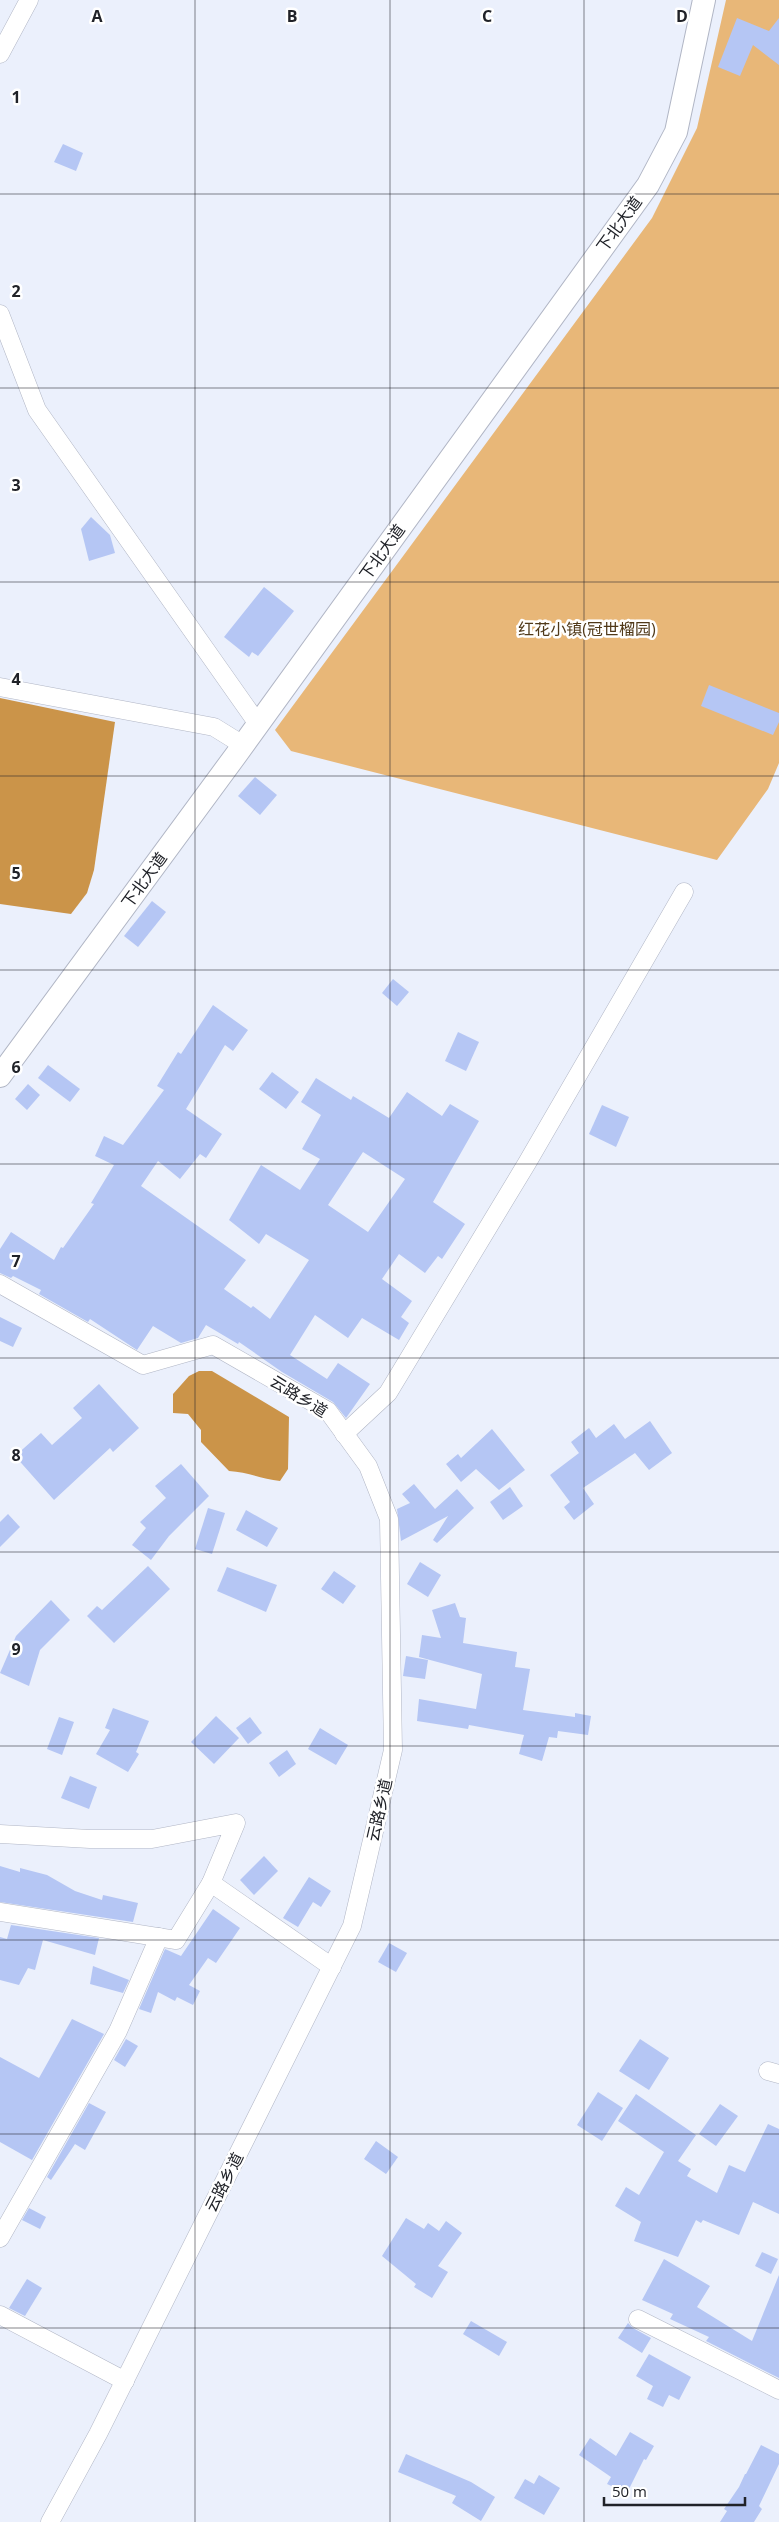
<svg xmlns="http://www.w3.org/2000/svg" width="779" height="2522" viewBox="0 0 779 2522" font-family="'Open Sans','Noto Sans SC',sans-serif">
  <rect width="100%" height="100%" fill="#ebf0fc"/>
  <!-- green -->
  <path fill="#e8b778" d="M726 0H779V763L768 789 717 860 291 751 275 730 652 218 697 128Z"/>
  <!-- water -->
  <g fill="#cb9449">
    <path d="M0 698 115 722 94 870 87 893 71 914 0 904Z"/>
    <path d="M199 1371H212L289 1417 288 1469 280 1481C262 1479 247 1472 229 1471L201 1442V1430L188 1414 173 1413V1394L189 1376Z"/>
  </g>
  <!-- building -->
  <g fill="#b5c6f4" fill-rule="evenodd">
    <path d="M737 18 769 31 779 18V65L753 45 740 76 718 67Z"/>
    <path d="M63 144 83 153 76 171 54 162Z"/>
    <path d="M91 517 110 535 115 553 89 561 81 529Z"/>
    <path d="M264 587 294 611 258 656 252 652 249 657 224 637Z"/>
    <path d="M709 685 779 713V722L773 735 701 706Z"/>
    <path d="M255 777 277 795 260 815 238 796Z"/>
    <path d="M152 901 166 912 138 947 124 936Z"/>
    <path d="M393 979 409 992 397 1006 382 993Z"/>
    <path d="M213 1005 248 1030 233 1051 225 1045 186 1109 222 1134 206 1158 200 1154 180 1179 158 1161 141 1186 246 1260 224 1289 251 1308 253 1306 270 1319 309 1260 266 1234 259 1244 229 1220 261 1165 300 1190 320 1159 302 1149 321 1115 301 1102 316 1078 351 1100 353 1096 389 1118 407 1092 442 1116 450 1104 479 1121 433 1202 465 1224 442 1259 438 1256 425 1273 399 1254 382 1279 412 1301 401 1317 409 1323 399 1340 362 1318 348 1338 315 1315 290 1355 327 1379 338 1363 370 1384 346 1418 333 1402 282 1372 239 1342 238 1344 206 1325 198 1338 181 1343 153 1326 137 1350 90 1319 88 1322 39 1294 41 1290 13 1276 11 1278 0 1273V1249L11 1232 54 1260 61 1247 63 1248 94 1204 91 1203 114 1165 95 1156 104 1136 123 1145 164 1090 157 1086 178 1052 181 1054ZM363 1152 405 1179 368 1232 328 1205Z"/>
    <path d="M458 1032 479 1042 466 1071 445 1061Z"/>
    <path d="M48 1065 80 1089 70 1102 38 1078Z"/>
    <path d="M272 1072 299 1092 286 1109 259 1089Z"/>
    <path d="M28 1084 40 1095 27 1110 15 1099Z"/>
    <path d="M602 1105 629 1117 616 1147 589 1134Z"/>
    <path d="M0 1317 22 1328 13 1347 0 1341Z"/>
    <path d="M99 1384 139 1428 113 1452 110 1448 54 1500 15 1456 41 1433 52 1445 82 1418 73 1408Z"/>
    <path d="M650 1421 672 1453 649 1470 635 1453 583 1488 594 1504 574 1520 564 1507 570 1502 550 1475 579 1453 571 1442 589 1428 596 1438 614 1424 625 1439Z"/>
    <path d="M492 1429 525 1470 499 1490 476 1469 461 1482 446 1464 458 1454 461 1458Z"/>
    <path d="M181 1464 209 1496 169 1536 151 1560 132 1545 146 1528 140 1522 166 1498 155 1486Z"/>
    <path d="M414 1484 435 1509 457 1489 474 1508 437 1543 433 1540 448 1516 401 1541 397 1509 410 1503 402 1494Z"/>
    <path d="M510 1487 523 1506 503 1520 490 1502Z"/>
    <path d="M208 1508 225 1513 212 1554 195 1549Z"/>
    <path d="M246 1510 278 1528 267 1547 236 1530Z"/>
    <path d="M8 1514 20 1527 0 1547V1522Z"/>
    <path d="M420 1562 441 1575 428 1597 407 1584Z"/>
    <path d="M148 1566 170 1589 114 1643 87 1616 97 1606 102 1610Z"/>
    <path d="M227 1567 277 1585 266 1612 217 1591Z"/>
    <path d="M334 1571 356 1586 343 1604 321 1589Z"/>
    <path d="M51 1600 70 1620 40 1650 29 1686 0 1673 16 1636Z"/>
    <path d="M455 1603 460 1617 466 1618 463 1643 517 1652 515 1667 530 1669 523 1710 575 1717V1713L591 1716 588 1735 558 1731 557 1738 549 1737 542 1761 519 1754 524 1735 469 1725 468 1729 417 1721 419 1699 476 1709 482 1674 419 1657 422 1635 441 1638 432 1610Z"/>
    <path d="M406 1656 428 1660 425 1679 403 1676Z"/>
    <path d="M113 1708 149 1721 136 1752 139 1754 128 1772 96 1754 110 1730 105 1728Z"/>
    <path d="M216 1716 239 1738 214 1764 191 1742Z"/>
    <path d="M59 1717 74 1722 62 1755 47 1749Z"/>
    <path d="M250 1717 262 1733 248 1744 236 1728Z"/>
    <path d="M320 1728 348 1745 336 1765 308 1749Z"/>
    <path d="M287 1750 296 1764 279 1777 269 1763Z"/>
    <path d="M70 1776 97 1787 89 1809 61 1798Z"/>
    <path d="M264 1856 278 1871 254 1895 240 1880Z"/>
    <path d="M0 1866 20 1872V1868L47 1875 75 1891 102 1900 103 1895 138 1903 133 1922 0 1902Z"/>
    <path d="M309 1877 331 1891 321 1907 313 1902 298 1927 283 1918Z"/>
    <path d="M213 1909 240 1928 216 1963 208 1958 189 1985 200 1991 193 2005 177 1997 175 2001 158 1992 151 2013 139 2009 165 1949 181 1956Z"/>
    <path d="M11 1925 99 1938 95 1955 43 1940 35 1970 28 1968 19 1985 0 1980V1937L7 1939Z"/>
    <path d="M389 1943 407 1953 396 1972 378 1962Z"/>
    <path d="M93 1966 129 1980 123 1993 90 1984Z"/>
    <path d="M72 2019 104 2034 32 2160 0 2142V2057L39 2078Z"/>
    <path d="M126 2039 138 2046 125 2067 114 2060Z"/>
    <path d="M640 2039 669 2058 649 2090 619 2071Z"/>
    <path d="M598 2092 623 2108 602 2141 577 2125Z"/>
    <path d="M636 2094 696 2135 678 2161 691 2169 687 2176 717 2193 729 2165 745 2172 768 2124 779 2129V2214L753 2202 739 2235 703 2220 701 2223 696 2220 678 2257 634 2241 641 2222 615 2206 626 2187 639 2195 664 2152 618 2121Z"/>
    <path d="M89 2103 106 2112 85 2150 75 2144 51 2180 47 2177Z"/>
    <path d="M720 2104 738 2116 716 2146 699 2134Z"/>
    <path d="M376 2141 398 2157 386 2174 364 2159Z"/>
    <path d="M29 2208 46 2217 40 2229 22 2220Z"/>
    <path d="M406 2218 424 2229 428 2223 439 2231 446 2221 462 2233 438 2266 448 2272 432 2298 414 2287 416 2284 382 2256Z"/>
    <path d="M762 2252 778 2259 771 2274 755 2266Z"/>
    <path d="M664 2259 710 2286 697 2307 752 2341 779 2275V2378L706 2341 709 2337 670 2319 673 2314 642 2300Z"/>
    <path d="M27 2279 42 2288 25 2316 9 2308Z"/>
    <path d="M471 2321 507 2342 499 2356 463 2334Z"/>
    <path d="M628 2323 633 2328 651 2338 642 2353 618 2338Z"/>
    <path d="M649 2354 691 2377 679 2400 669 2395 663 2407 647 2399 653 2386 636 2376Z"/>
    <path d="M630 2432 654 2446 646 2460 644 2459 627 2493 607 2484 611 2477 579 2455 590 2438 616 2456Z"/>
    <path d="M761 2445 779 2454V2464L759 2506 762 2509 754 2522H720L727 2511 724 2509 739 2487 745 2474H746Z"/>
    <path d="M406 2454 471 2482 495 2497 481 2521 452 2503 456 2496 398 2472Z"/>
    <path d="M539 2475 560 2488 544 2515 514 2498 525 2479 534 2484Z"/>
  </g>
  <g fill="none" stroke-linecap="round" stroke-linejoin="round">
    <!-- minor casing -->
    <g stroke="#b1b6c5" stroke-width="19">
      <g id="minor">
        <path d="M0 54 29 0"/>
        <path d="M0 314 37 410 258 724"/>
        <path d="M0 687 214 727 243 745"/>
        <path d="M0 1284 143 1365 213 1345 328 1411 368 1466 389 1519 393 1750 352 1926 98 2434 50 2522"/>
        <path d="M344 1434 388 1393 527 1163 684 892"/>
        <path d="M0 1834 90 1839H152L236 1823 211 1883 332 1967"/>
        <path d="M0 1912 176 1940 211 1883"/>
        <path d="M768 2071 779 2074"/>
        <path d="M0 2238 118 2031 159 1937"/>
        <path d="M0 2315 125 2381"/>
        <path d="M638 2319 779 2390"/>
      </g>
    </g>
    <!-- tertiary casing -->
    <g stroke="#b1b6c5" stroke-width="24">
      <path id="tertiary" d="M0 1076 236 755 648 185 676 132 704 0"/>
    </g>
    <!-- minor -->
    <use href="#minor" stroke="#fff" stroke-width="18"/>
    <!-- tertiary -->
    <use href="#tertiary" stroke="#fff" stroke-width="22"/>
  </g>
  <!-- grid -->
  <path fill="none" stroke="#202228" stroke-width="1" stroke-opacity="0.55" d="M195 0V2522M390 0V2522M584 0V2522M0 194H779M0 388H779M0 582H779M0 776H779M0 970H779M0 1164H779M0 1358H779M0 1552H779M0 1746H779M0 1940H779M0 2134H779M0 2328H779"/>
  <g text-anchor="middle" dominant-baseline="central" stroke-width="5" stroke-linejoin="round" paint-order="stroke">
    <!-- street labels -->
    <g font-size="16" fill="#202228" stroke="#fff">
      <text transform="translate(619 224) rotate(-54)">下北大道</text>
      <text transform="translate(382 552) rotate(-54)">下北大道</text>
      <text transform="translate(144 880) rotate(-54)">下北大道</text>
      <text transform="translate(299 1396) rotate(32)">云路乡道</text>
      <text transform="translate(379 1810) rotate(-77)">云路乡道</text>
      <text transform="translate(224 2182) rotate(-63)">云路乡道</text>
    </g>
    <!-- park labels -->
    <g font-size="16" fill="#503919" stroke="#fff">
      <text x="587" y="629">红花小镇(冠世榴园)</text>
    </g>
  </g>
  <g font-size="16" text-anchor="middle" font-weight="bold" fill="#202228" stroke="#fff" stroke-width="5" stroke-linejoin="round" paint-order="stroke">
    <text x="97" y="22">A</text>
    <text x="292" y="22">B</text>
    <text x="487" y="22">C</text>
    <text x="682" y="22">D</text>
    <text x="16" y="103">1</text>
    <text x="16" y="297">2</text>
    <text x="16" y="491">3</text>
    <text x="16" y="685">4</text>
    <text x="16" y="879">5</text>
    <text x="16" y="1073">6</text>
    <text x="16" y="1267">7</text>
    <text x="16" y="1461">8</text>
    <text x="16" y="1655">9</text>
  </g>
  <!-- scale -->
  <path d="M604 2497v8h141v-8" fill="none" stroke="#202228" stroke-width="2.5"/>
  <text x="612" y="2497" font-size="15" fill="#202228" stroke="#ffffff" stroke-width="4" paint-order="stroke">50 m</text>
</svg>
